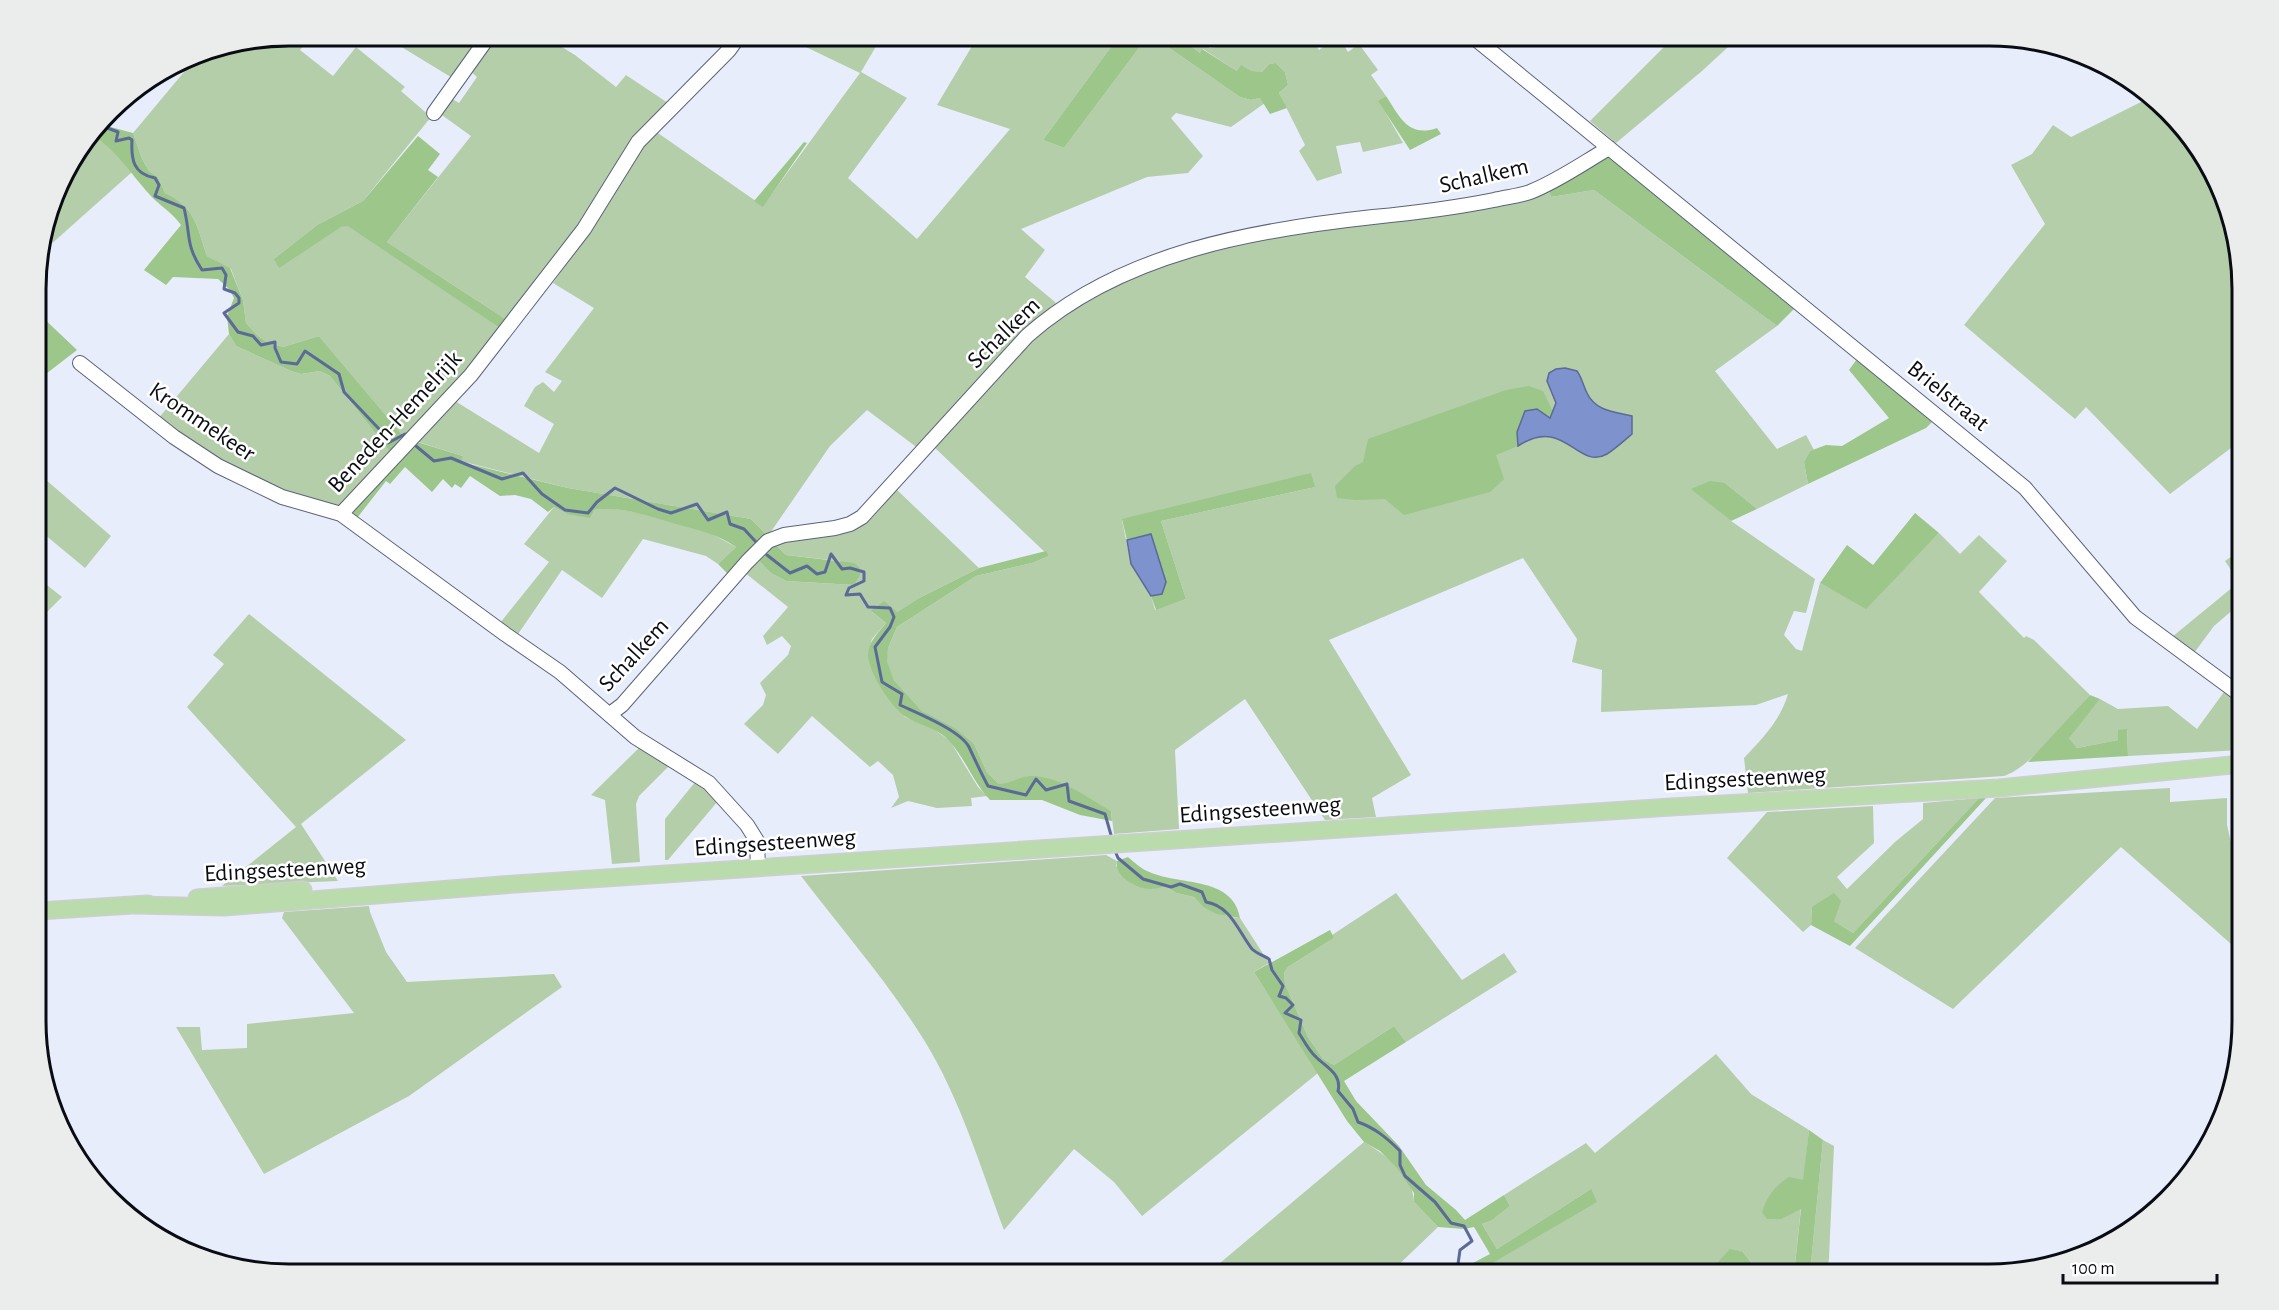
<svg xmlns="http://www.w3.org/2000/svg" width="2279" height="1310" viewBox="0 0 2279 1310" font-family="'Alegreya Sans',sans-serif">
  <rect width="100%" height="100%" fill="#e8edfb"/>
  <!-- green -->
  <g fill="#b4ceaa" fill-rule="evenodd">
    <path d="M290 36H311L300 50 333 76 356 47 405 87 401 91 431 117 363 201 317 225 274 259 341 227 348 225 501 329 471 368 405 438 319 336 283 347 267 342 257 335 246 323 243 300 231 269 207 256C197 227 195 206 165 193L158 177 149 171 142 159 133 133 199 54Z"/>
    <path d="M400 36H484L454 79 395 43Z"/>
    <path d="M493 36H544L575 55 616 87 626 75 668 103 573 237 507 320 387 242 471 136 439 113 451 98 459 103 477 77 469 70Z"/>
    <path d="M783 36H882L861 72 907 98 848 178 917 239 1010 129 937 105 978 36H1119L1043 140 1064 148 1148 36H1152L1240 97 1251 100 1260 98 1265 103 1231 127 1176 113 1171 118 1203 156 1188 173 1147 177 1021 229 1045 250 1025 277 1055 302 1058 308 919 449 867 410 830 446 768 536 751 519 568 488 460 461 463 456 418 442 455 401 539 453 554 424 524 406 535 387 543 382 554 392 562 381 545 372 594 308 553 283 590 229 640 150 655 131 763 206 860 73Z"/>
    <path d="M1178 36H1193L1210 48 1222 46 1209 36H1310L1319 50 1338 36 1348 52 1359 44 1378 70 1371 75 1386 96 1379 101 1403 143 1363 152 1360 142 1336 146 1342 173 1317 181 1299 151 1305 145 1279 93 1288 85 1285 72 1276 63 1269 64 1262 72 1237 71 1203 49 1200 53Z"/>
    <path d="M1675 36H1740L1702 71 1616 143 1590 121Z"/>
    <path d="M2147 99 2200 149 2227 204 2222 208 2231 217 2242 273V453L2235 445 2170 494 2086 407 2075 419 1964 325 2045 224 2011 165 2032 154 2053 125 2071 137Z"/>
    <path d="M94 136 112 148 132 172 39 255 62 177Z"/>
    <path d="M1548 189 1551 197 1594 190 1777 326 1715 371 1777 449 1806 435 1814 450 1810 451 1804 462 1808 484 1757 509 1725 483 1692 489 1731 521 1815 579 1806 613 1794 611 1784 635 1796 649 1802 651 1820 583 1866 608 1939 533 1960 554 1979 535 2007 561 1979 592 2024 638 2026 636 2034 640 2090 695C2070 717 2030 768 2004 776L1748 793 1744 758C1763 738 1780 721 1788 694L1756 705 1601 712 1602 670 1572 662 1577 639 1523 558 1329 640 1411 775 1372 798 1376 817 1325 820 1245 699 1175 750 1179 829 1114 834 1111 811 1027 776 1011 784H999L987 772 974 744 922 711 894 680 886 662 888 648 897 627 976 576 1032 563 1049 556 934 447 1031 338 1049 324 1102 292 1175 260 1288 234ZM1315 487 1161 521 1186 599 1155 610 1151 596 1131 564 1122 520Z"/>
    <path d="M229 334 236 346 291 371 301 374 320 371 330 376 391 453 341 504 336 508C270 494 213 455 157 420Z"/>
    <path d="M38 473 111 536 85 568 38 529Z"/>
    <path d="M896 489 979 568 919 598 897 612H872L886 623 872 639 868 654 905 717 935 730 950 741 978 787 987 796 971 798 972 806 937 808 908 801 891 808 899 797 893 775 878 761 870 767 812 716 778 754 744 724 763 705 766 695 760 683 788 655 791 646 782 636 767 645 763 636 788 607 744 572 756 558 771 573 786 581 854 585 840 561 786 555 775 544C806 535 842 542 869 521 879 512 887 499 896 489Z"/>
    <path d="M554 507 567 514 609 508 642 513 706 531 736 547 718 564 706 556 643 539 602 598 562 570 516 637 500 623 549 562 524 544Z"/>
    <path d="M2242 549V602L2214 626 2194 653 2172 637 2239 582 2225 561Z"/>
    <path d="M38 578 62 597 38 621Z"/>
    <path d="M249 614 406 740 301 824 338 881 222 886 296 827 187 707 224 664 213 655Z"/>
    <path d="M2224 692 2242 706V750L2128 756 2127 729 2118 740 2077 748 2068 737 2100 699 2118 709 2168 706 2197 729Z"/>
    <path d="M641 746 671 764 639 796 636 804 640 862 612 864 605 800 591 795Z"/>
    <path d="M696 781 718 801 668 860H665V819Z"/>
    <path d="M2170 788V802L2227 798V825L2238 873H2242V943L2231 944 2121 847 1953 1009 1855 948 1995 798Z"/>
    <path d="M1979 798 1853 933 1812 907 1811 925 1803 932 1727 858 1767 812 1873 806 1874 843 1837 877 1847 889 1895 842 1923 819V803Z"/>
    <path d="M1106 855 1117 861 1116 866 1151 889 1166 886 1176 893 1194 897 1203 907 1230 917 1240 918 1269 963 1254 972 1318 1073 1142 1216 1114 1182 1074 1149 1004 1230C980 1166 960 1098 924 1040 888 982 842 930 801 876Z"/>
    <path d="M1396 893 1462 980 1504 953 1517 972 1406 1042 1394 1026 1334 1065 1323 1059 1308 1037 1285 984 1284 973 1288 967 1334 938 1332 935Z"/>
    <path d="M369 906 370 912 386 952 407 982 554 974 562 987 409 1096 264 1174 176 1027H200L202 1050 247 1048V1024L354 1013 282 918 284 912Z"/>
    <path d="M1716 1054 1751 1094 1809 1130 1794 1274H1760L1743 1252 1718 1262 1717 1274H1484L1489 1265 1591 1189 1497 1249 1482 1224 1491 1221 1510 1206 1504 1195 1586 1143 1595 1153Z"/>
    <path d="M1823 1140 1834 1146 1829 1258 1827 1274H1810Z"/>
    <path d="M1364 1142C1385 1154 1414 1176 1414 1202L1438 1227 1389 1274H1207Z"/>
  </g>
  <!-- forest -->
  <g fill="#9cc68a">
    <path d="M1119 36H1148L1064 148 1043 140Z"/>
    <path d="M1152 36H1178L1200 53 1202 49 1237 71 1241 65 1251 71 1262 72 1269 64 1276 63 1285 72 1288 85 1279 93 1287 108 1270 114 1260 98 1251 100 1240 97Z"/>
    <path d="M1386 96C1400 117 1408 138 1437 128L1441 134 1410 150 1378 101Z"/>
    <path d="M104 122 107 126 133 133 142 159 149 171 158 177 165 193C195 206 197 227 207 256L230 268 243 300 246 323 257 335 267 342 283 347 319 336 405 438 391 453 330 376 320 371 301 374 291 371 236 346 229 334 227 316 234 298 229 289 218 279 173 277 166 285 144 270 181 225C172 212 160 206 150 195 130 173 119 153 94 136Z"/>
    <path d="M418 136 440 154 428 170 438 177 387 242 507 320 501 329 348 226 341 227 279 268 274 259 317 225 363 201Z"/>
    <path d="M804 142 807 143 763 207 754 201Z"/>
    <path d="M1607 155 1794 309 1777 326 1594 190 1551 197 1548 189Z"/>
    <path d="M38 313 77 350 38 380Z"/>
    <path d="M1857 359 1932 422 1926 428 1808 484 1804 462 1810 451 1826 445 1842 446 1889 418 1849 370Z"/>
    <path d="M1529 386 1543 391 1552 410 1550 418 1537 409 1517 432 1518 446 1496 455 1504 479 1490 492 1404 515 1385 499 1356 500 1337 498 1335 486 1355 466 1363 462 1368 439 1506 390Z"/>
    <path d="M417 442 463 456 461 462 568 488 751 519 768 536 730 576 718 564 736 547C717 534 698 530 676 524 648 516 623 506 594 510L590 518 567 514 554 507 548 512 531 499 515 495 500 496 470 476 461 488 455 484 452 488 443 479 432 492 405 467 390 484 386 481 357 518 352 511Z"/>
    <path d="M1311 473 1315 487 1161 521 1186 599 1156 610 1151 596 1162 594 1151 534 1127 540 1122 519Z"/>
    <path d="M1710 481 1725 483 1757 509 1731 521 1691 489Z"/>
    <path d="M1915 513 1939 533 1866 609 1820 583 1847 545 1873 565Z"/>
    <path d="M775 544 786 555 854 563 859 567 860 575 854 585 786 581 771 573 756 558Z"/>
    <path d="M1046 551 1049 556 1032 563 976 576 897 627 888 648 887 662 894 680 922 711 956 729 974 744 987 772 999 784C1012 784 1020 776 1030 776 1060 776 1086 797 1111 811L1112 821 1080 815 1042 800H990C973 782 966 760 950 742 939 728 920 726 906 717 891 707 869 673 868 655 868 642 879 632 886 623L871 611 884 601 897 612 919 598 979 568Z"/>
    <path d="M2090 695 2100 699 2069 738 2077 748 2118 740V730L2127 729 2128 756 2028 762Z"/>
    <path d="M1979 798H1986L1850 946 1811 925 1812 907 1834 893 1841 901 1834 921 1853 933Z"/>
    <path d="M1128 857C1134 862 1140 868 1147 871 1177 886 1233 875 1240 918L1217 914 1203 907 1194 897 1176 893 1166 886C1162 887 1156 889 1151 889 1137 889 1114 877 1117 861Z"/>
    <path d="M1330 930 1334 938 1288 967 1284 973 1285 984 1308 1037 1323 1059 1334 1065 1394 1026 1406 1042 1344 1081 1356 1101 1399 1146 1426 1185 1456 1210 1465 1220 1504 1195 1510 1206 1491 1221 1482 1224 1497 1249 1591 1189 1597 1202 1489 1265 1484 1274H1462L1471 1264 1490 1254 1474 1227 1464 1229 1438 1227 1414 1202V1193L1397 1168 1380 1151 1364 1142 1347 1121 1254 972Z"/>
    <path d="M1809 1130 1823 1140 1810 1274H1794L1801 1209 1781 1219H1767L1762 1212C1767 1196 1775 1186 1789 1177L1803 1180Z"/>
    <path d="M1730 1249 1743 1252 1760 1274H1717L1718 1262Z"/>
  </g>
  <!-- water -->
  <g fill="#7e92ce" stroke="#5b6a96" stroke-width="1.5">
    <path d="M1565 368 1577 371C1582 378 1583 385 1587 393 1595 411 1615 412 1632 416V434C1625 440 1615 449 1607 454 1577 471 1565 415 1518 446L1517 432 1525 411 1537 409 1550 418 1556 403 1547 381 1549 373 1556 369Z"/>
    <path d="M1151 534 1166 582 1162 594 1151 596 1131 564 1127 540Z"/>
  </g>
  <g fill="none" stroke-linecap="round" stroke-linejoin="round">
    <!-- stream -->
    <g stroke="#5b6a96" stroke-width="3">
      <path d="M102 126 118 132 116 141 129 138 132 140C131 159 133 174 155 178L159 185 155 196 184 208C191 236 185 244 202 270L222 268 226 275 224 289 235 293 239 298V303L224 313 238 332 253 336 261 345 275 342V348L281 362 297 364 305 351 339 374 344 392 380 430 381 436 388 443 405 434"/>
      <path d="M416 446 434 461 451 458 502 479 523 473 542 494 565 510 588 513 597 502 615 488 658 509 671 513 697 504 708 520 727 512 730 524 744 529 756 542"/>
      <path d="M767 555 790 573 807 566 817 574 825 572 831 554 842 569 850 568 864 572V581L849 588 846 595 860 594 868 607 890 608 894 617 890 627 875 647 882 682 902 694 900 705C917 713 960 730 969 747 975 760 981 773 988 786L1026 795 1036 779 1046 790 1067 784 1069 801 1105 814 1111 835"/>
      <path d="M1116 853 1118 858 1143 879 1171 887 1180 884 1202 892 1206 902C1231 906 1238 931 1252 949 1256 953 1264 956 1269 959L1272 970 1283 986 1279 996 1286 998 1293 1005 1285 1013 1301 1020 1299 1033C1304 1041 1309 1051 1316 1057 1327 1068 1342 1074 1338 1091L1353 1109 1358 1122C1375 1128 1387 1138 1400 1151V1165L1405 1176 1435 1202 1451 1223 1464 1226 1472 1241 1460 1250 1458 1264 1452 1269 1460 1274"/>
    </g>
    <!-- minor casing -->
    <g stroke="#5c6377" stroke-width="16">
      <g id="minor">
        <path d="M1472 36 2025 488 2135 617 2242 696"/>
        <path d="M434 113 489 36"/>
        <path d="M80 363 174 437 218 466 282 497 341 514 505 634 560 672 635 737 709 783 747 825 757 841 758 868"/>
        <path d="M341 514 471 375 584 229 638 142 729 50 739 36"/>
        <path d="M610 714 622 705 747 562 768 541 784 535 835 528 850 524 862 517 1027 336C1120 253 1253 230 1373 217 1414 213 1454 208 1494 200 1506 197 1519 196 1530 192 1558 181 1583 163 1609 148"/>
      </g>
    </g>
    <!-- major casing -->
    <g stroke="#ceced0" stroke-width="19">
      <g id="major">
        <path d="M197 898 303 890"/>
        <path d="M136 905 224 907 515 884 1671 807 1999 788 2242 764"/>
        <path d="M38 911 148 904"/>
      </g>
    </g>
    <!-- minor -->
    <use href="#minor" stroke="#fff" stroke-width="14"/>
    <!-- major -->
    <use href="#major" stroke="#badbac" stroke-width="16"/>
  </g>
  <g text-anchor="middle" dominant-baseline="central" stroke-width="5" stroke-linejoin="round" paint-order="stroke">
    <!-- street labels -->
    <g font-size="24" fill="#0a0c14" stroke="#fff">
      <text transform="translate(1484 176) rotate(-13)">Schalkem</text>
      <text transform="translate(1004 333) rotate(-44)">Schalkem</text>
      <text transform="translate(1948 396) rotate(39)">Brielstraat</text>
      <text transform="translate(202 422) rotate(34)">Krommekeer</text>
      <text transform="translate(395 422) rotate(-47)">Beneden-Hemelrijk</text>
      <text transform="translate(634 655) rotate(-47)">Schalkem</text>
      <text transform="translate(1745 779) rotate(-3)">Edingsesteenweg</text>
      <text transform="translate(1260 810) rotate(-4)">Edingsesteenweg</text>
      <text transform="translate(775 843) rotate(-4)">Edingsesteenweg</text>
      <text transform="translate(285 870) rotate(-3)">Edingsesteenweg</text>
    </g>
  </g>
  <!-- crop -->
  <path d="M0 0H2279V1310H0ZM289 46H1989A243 243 0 0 1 2232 289V1021A243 243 0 0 1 1989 1264H289A243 243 0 0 1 46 1021V289A243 243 0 0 1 289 46Z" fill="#ebecec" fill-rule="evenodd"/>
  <path fill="none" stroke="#0a0c14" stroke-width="3" d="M289 46H1989A243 243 0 0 1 2232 289V1021A243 243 0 0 1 1989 1264H289A243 243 0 0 1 46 1021V289A243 243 0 0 1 289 46Z"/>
  <!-- scale -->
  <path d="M2063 1274v9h154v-9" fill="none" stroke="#0a0c14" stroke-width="3"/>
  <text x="2072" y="1274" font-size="18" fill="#0a0c14" stroke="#ffffff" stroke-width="4.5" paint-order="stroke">100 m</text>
</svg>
